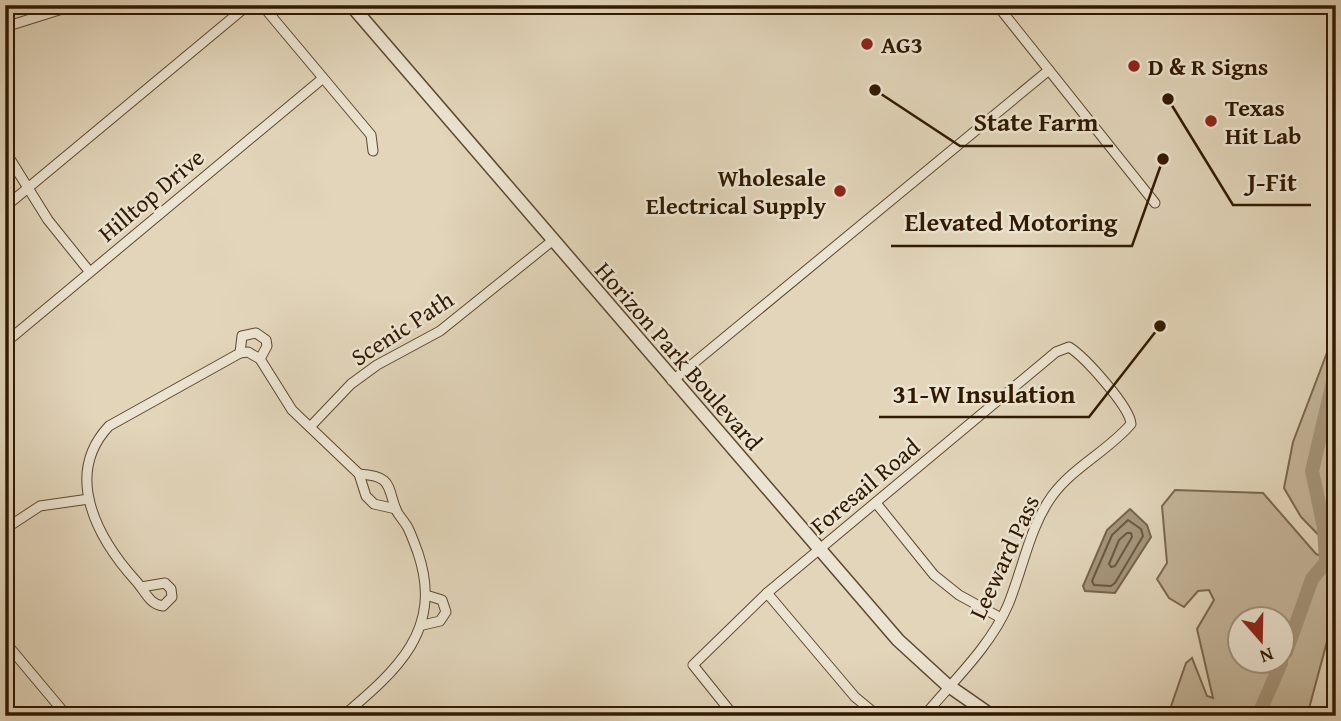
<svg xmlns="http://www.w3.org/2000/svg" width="1341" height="721" viewBox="0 0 1341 721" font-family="'Gentium Book Plus',serif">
  <rect width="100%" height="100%" fill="#e2d5ba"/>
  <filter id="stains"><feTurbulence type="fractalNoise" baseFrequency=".00286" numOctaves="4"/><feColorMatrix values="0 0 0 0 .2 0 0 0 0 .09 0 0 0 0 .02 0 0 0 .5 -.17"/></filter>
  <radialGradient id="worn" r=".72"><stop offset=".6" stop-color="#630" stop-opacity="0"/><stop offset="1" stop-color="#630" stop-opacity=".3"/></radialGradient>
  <!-- green -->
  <g fill="#c4b59a" stroke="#7a674d" stroke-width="2" fill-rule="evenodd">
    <path d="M1336 329V428L1330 446V501L1336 510V553L1301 517 1284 488 1293 442Z"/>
    <path d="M1175 490 1263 493 1316 554 1336 562V608L1307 716H1160L1170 709 1186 663 1192 658 1207 696 1213 698 1197 629 1214 600 1209 590 1198 591 1184 607 1169 598 1157 579 1167 563 1162 506ZM1240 620H1282V662H1240Z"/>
  </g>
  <!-- water -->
  <path fill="#a5957b" stroke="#76634a" stroke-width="2" d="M1130 509 1147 525 1151 537 1115 593 1085 591 1083 586 1107 530Z"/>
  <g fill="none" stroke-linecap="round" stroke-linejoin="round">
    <!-- shore -->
    <g stroke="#6a573e" stroke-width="2">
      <path d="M1128 520 1141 529 1143 536 1115 583 1111 586 1094 585 1092 581 1112 535Z"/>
      <path d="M1127 533H1131L1132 537 1115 566 1111 567 1109 564 1119 540Z"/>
    </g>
    <!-- river -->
    <g stroke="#a5957b" stroke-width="14">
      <path d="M1286 652 1312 579 1326 562 1324 527 1312 471 1336 369"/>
      <path d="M1258 716 1281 663"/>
    </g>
    <!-- minor casing -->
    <g stroke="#5c482e" stroke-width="11">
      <g id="minor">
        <path d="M262 5 371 135 373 151"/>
        <path d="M997 5 1155 203"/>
        <path d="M5 27 75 5"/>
        <path d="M5 151 48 220 89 271"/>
        <path d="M5 207 248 5"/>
        <path d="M5 343 322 79"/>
        <path d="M240 353 242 336 256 333 266 340 267 346 260 359"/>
        <path d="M672 381 1049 70"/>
        <path d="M310 427 351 384 377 365 440 331 552 241"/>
        <path d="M876 503 934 575 959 595 1001 618"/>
        <path d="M5 529 40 506 89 499"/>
        <path d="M141 587 165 583 171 589 172 597 163 606C150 605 145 591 136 581 99 540 62 476 109 426L240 353 248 352 260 359 292 410 359 474 366 496 374 504 396 509"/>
        <path d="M767 593 855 697 878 716"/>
        <path d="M423 625 440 621 446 612 442 600 426 595"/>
        <path d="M5 642 67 716"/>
        <path d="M343 716C397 670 444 630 418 553 415 545 412 536 408 528 405 522 399 516 396 510 387 485 392 476 359 474"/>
        <path d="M734 716 693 665 767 593 1056 352 1069 347C1085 357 1130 407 1131 424 1108 451 1073 467 1052 496 1029 528 1023 569 1008 605 990 647 953 681 924 716"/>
      </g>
    </g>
    <!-- tertiary casing -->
    <g stroke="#5c482e" stroke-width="15">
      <path id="tertiary" d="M351 5 898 640 946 684 992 716"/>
    </g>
    <!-- minor -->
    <use href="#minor" stroke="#ece4d2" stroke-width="9"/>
    <!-- tertiary -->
    <use href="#tertiary" stroke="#ece4d2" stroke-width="12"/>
  </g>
  <!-- markers -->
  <g fill="#8f2418" stroke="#ece4d2" stroke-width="2.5">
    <circle cx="867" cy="44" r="7"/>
    <circle cx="1134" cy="66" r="7"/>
    <circle cx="1211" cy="121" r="7"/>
    <circle cx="840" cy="191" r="7"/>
  </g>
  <g text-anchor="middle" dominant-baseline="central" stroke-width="5" stroke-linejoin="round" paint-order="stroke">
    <!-- poi labels -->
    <g font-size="24" font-weight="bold" fill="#301900" stroke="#ece4d2" text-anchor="start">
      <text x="881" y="44">AG3</text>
      <text x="1148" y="66">D &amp; R Signs</text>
      <text x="1225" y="107">Texas<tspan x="1225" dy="28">Hit Lab</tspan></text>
      <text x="826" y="177" text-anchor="end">Wholesale<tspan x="826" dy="28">Electrical Supply</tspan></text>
    </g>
    <!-- street labels -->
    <g font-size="24" fill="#301900" stroke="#ece4d2">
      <text transform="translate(151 195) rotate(-40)">Hilltop Drive</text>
      <text transform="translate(402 328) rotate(-33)">Scenic Path</text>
      <text transform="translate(679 356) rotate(49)">Horizon Park Boulevard</text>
      <text transform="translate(865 486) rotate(-40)">Foresail Road</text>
      <text transform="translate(1004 557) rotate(-65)">Leeward Pass</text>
    </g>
  </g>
  <!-- callouts -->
  <path fill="none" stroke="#301900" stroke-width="2.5" d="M875 90L960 146H1113M1168 99L1233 205H1311M1163 159L1132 246H891M1160 326L1089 417H879"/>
  <g fill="#301900" stroke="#ece4d2" stroke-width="2.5">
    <circle cx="875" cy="90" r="7"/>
    <circle cx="1168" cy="99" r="7"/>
    <circle cx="1163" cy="159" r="7"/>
    <circle cx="1160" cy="326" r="7"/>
  </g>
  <g font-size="26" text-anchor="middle" font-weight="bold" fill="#301900" stroke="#ece4d2" stroke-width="5" stroke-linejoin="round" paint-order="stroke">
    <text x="1036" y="131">State Farm</text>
    <text x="1272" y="191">J-Fit</text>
    <text x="1011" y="231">Elevated Motoring</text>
    <text x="984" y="403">31-W Insulation</text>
  </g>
  <!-- margin -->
  <rect width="1341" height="721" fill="none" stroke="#e2d5ba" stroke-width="28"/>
  <rect x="7" y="7" width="1327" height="707" fill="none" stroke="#301900" stroke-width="3.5"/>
  <rect x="14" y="14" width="1313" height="693" fill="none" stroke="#301900" stroke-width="2"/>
  <!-- north arrow -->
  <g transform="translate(1261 640) rotate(160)"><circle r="33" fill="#ece4d2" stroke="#a1937e" stroke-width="2"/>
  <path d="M0-5L12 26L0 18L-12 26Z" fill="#8f2418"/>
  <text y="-10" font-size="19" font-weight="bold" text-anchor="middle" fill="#301900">N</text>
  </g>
  <rect width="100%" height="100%" filter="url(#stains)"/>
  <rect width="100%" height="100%" fill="url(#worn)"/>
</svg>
